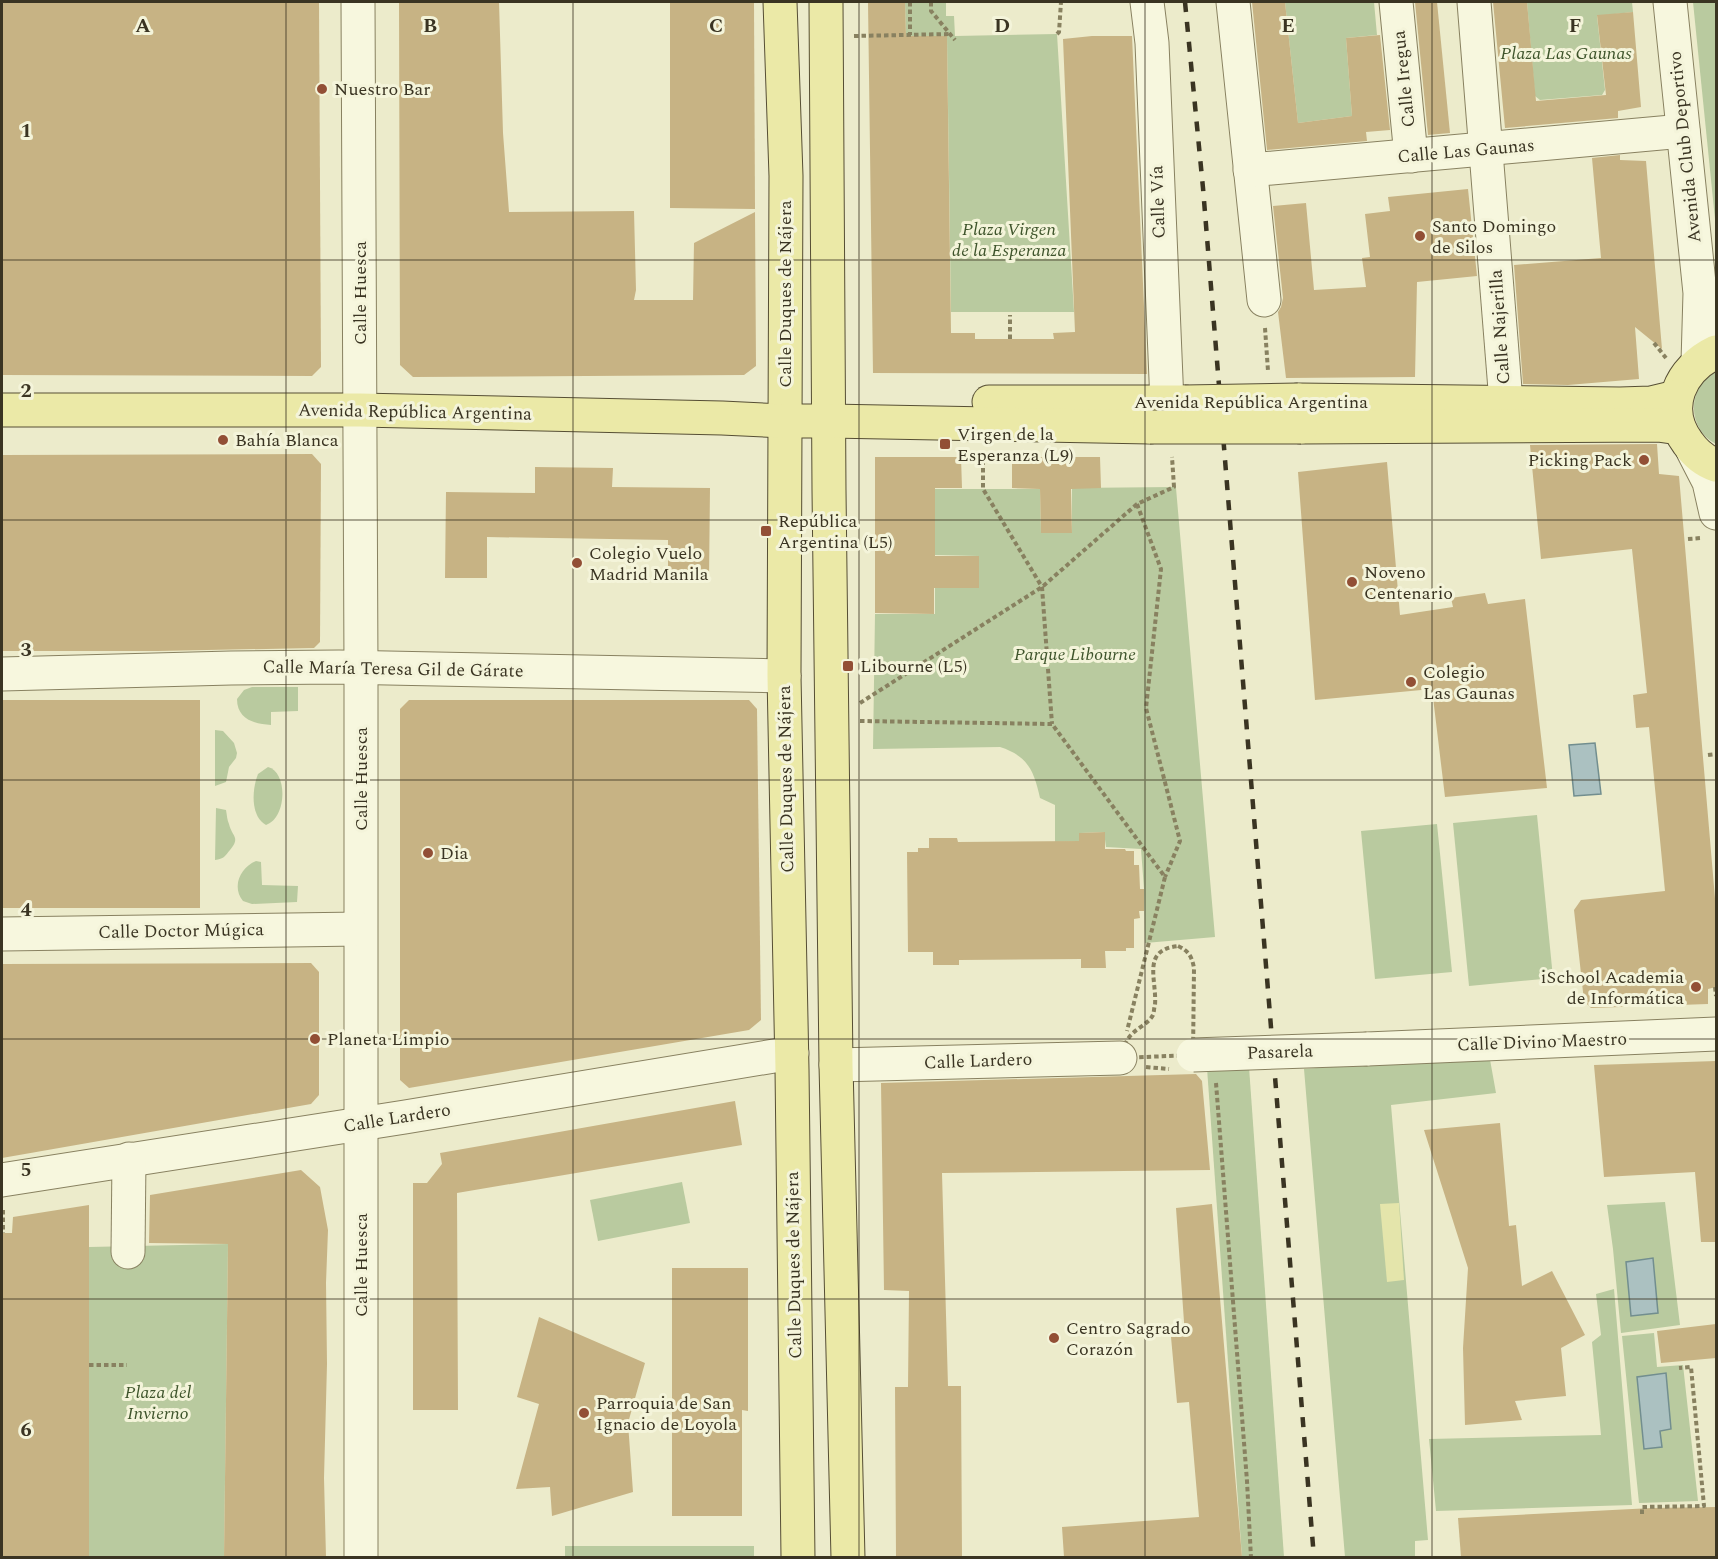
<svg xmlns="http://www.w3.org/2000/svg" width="1718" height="1559" viewBox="0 0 1718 1559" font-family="Spectral,serif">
  <rect width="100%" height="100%" fill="#ecebcb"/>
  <!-- green -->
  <g fill="#b9ca9f">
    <path d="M905 2H946V16H954L955 36 1057 34 1074 312H951L947 36H906Z"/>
    <path d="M1285 2H1374L1377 35 1346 38 1352 116 1298 123Z"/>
    <path d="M1527 2H1632L1633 12 1597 16 1605 90 1602 95 1540 100 1535 96Z"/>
    <path d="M1693 2H1716V229Z"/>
    <path d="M1716 372V444C1687 430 1686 386 1716 372Z"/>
    <path d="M1174 487 1176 488 1215 937 1145 943 1144 889 1141 849 1106 847 1104 832 1080 833 1079 841 1055 842V805L1040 798C1034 771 1028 756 1000 747L873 749 875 614H935V588H979V556L935 555V489H1040L1041 533H1072V488Z"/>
    <path d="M252 687H298V711L271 712V725C254 724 237 719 237 699L244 690Z"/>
    <path d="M215 730 223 731 234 743 237 753 236 758 229 767 226 782 215 786Z"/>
    <path d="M268 767C288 772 287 818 266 825 250 816 252 789 258 774Z"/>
    <path d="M216 808 226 810C227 815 227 820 229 824 232 837 241 837 230 850 225 856 224 859 215 860Z"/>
    <path d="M1537 815 1553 978 1469 986 1453 823Z"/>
    <path d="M1437 824 1452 972 1375 979 1361 831Z"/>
    <path d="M256 861 261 862 262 885 298 886 297 902 252 904 243 901C231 886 241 867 256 861Z"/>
    <path d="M1489 1054 1496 1093 1391 1105 1428 1540 1415 1541V1557H1345L1304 1069Z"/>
    <path d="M1249 1067 1284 1557H1242L1207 1068Z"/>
    <path d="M682 1182 690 1223 598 1241 590 1200Z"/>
    <path d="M1665 1202 1680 1325 1621 1333 1613 1249 1607 1205Z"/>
    <path d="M228 1244 224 1557H89V1247Z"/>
    <path d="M1614 1289 1632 1505 1436 1511 1429 1439 1601 1435 1592 1342 1601 1335 1596 1294Z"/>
    <path d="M1654 1333 1657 1367 1683 1365 1698 1501 1639 1503 1622 1336Z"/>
    <rect x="565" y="1546" width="189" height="11"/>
  </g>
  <!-- sand -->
  <path fill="#e4e5ab" d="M1399 1203 1404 1280 1387 1282 1380 1204Z"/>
  <!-- water -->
  <g fill="#abc1c1" stroke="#728e8f" stroke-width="1.5">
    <path d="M1595 743 1601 794 1574 796 1569 745Z"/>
    <path d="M1653 1258 1658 1313 1631 1316 1626 1262Z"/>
    <path d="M1666 1373 1671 1429 1660 1431 1662 1447 1644 1449 1637 1377Z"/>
  </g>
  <!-- building -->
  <g fill="#c7b384">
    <path d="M2 2H319L321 367 312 376 2 375Z"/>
    <path d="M399 2H499L503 133 509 212 634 211 636 290 634 300H693L694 243 755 212 756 366 744 375 413 377 400 365Z"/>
    <path d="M868 2H905L906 36H947L951 333H975V339H1054L1053 333 1075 332 1063 39 1092 36H1132L1147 374 873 373Z"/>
    <path d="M1252 2H1285L1298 123 1352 116 1346 38 1380 35 1390 130 1366 132 1367 141 1267 150Z"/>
    <path d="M1415 2H1437L1450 133 1428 135Z"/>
    <path d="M1493 2H1527L1536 101 1606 95 1597 15 1633 12 1641 107 1618 111V118L1505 128Z"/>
    <path d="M670 3H754L755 209 670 208Z"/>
    <path d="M1620 155V160L1646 161 1662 349 1635 327 1639 379 1568 385 1523 384 1514 265 1601 258 1592 158Z"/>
    <path d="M1468 189 1477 276 1417 282 1415 377 1286 378 1278 312 1281 307 1283 298 1273 206 1306 203 1314 290 1366 287 1362 258 1370 257 1365 214 1390 211 1388 197Z"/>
    <path d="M1657 444 1659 474 1679 476 1716 910V987L1708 989V1004L1591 1008 1584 1001 1574 910 1581 900 1665 891 1649 727 1636 728 1633 695 1647 693 1632 549 1541 559 1530 445Z"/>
    <path d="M312 454 321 464 320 642 314 648 158 651H2V455Z"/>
    <path d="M875 457H961L962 488H935V556H979V588H934V614L875 613Z"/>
    <path d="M1012 457H1100L1101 488 1071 489 1072 533H1041L1040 489 1012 488Z"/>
    <path d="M1387 462 1400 615 1453 607 1451 598 1485 593 1488 604 1525 599 1547 788 1445 797 1432 689 1315 700 1298 472Z"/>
    <path d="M535 467 613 468 612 487 710 488 709 580 668 579V540L487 537V578H445L446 492 535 493Z"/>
    <rect x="2" y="700" width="198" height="208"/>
    <path d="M409 700H749L757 709 761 1020 749 1030 409 1088 400 1080V709Z"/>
    <path d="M1105 832V849H1125L1126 851H1134V865H1139L1140 889H1144V911H1139L1140 918 1134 919V948H1126V951H1105L1106 968H1081V959L959 960V965H933V952H908L907 852H918V848H929V838H957L958 842 1079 841V833Z"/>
    <path d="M311 963 319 972V1095L311 1104 2 1158V964Z"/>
    <path d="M1716 1061V1242H1701L1695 1172 1604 1177 1594 1065Z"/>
    <path d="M1196 1074 1202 1081 1210 1170 942 1173 948 1386H961L962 1557H896L895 1387H908L909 1291 884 1290 881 1083Z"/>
    <path d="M735 1101 742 1145 457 1193 458 1410H413V1183H427L442 1164 440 1153Z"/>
    <path d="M1500 1123 1509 1226 1516 1225 1522 1286 1552 1271 1585 1335 1561 1348 1566 1396 1515 1401 1522 1420 1465 1425 1463 1348 1468 1268 1424 1130Z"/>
    <path d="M301 1170 320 1187 328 1230 326 1283 327 1364 324 1478 326 1557H224L228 1244 149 1243 150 1195Z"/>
    <path d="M1212 1204 1242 1557H1064L1062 1527 1199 1517 1189 1402 1177 1403 1171 1337 1185 1336 1176 1208Z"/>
    <path d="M89 1205V1557H2V1233H12L13 1217Z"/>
    <path d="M672 1268H748V1411L742 1410V1516H672Z"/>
    <path d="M539 1317 645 1363 628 1423 633 1492 552 1516 550 1487 516 1489 539 1404 517 1397Z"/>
    <path d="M1716 1324V1358L1661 1363 1657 1331Z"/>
    <path d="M1716 1507V1557H1461L1458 1518 1652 1508Z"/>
  </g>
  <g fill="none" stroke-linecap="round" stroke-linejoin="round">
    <!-- minor casing -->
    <g stroke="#888160" stroke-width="35">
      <g id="minor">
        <path d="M358 2 361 667V1558"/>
        <path d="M1147 2 1152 43 1167 403"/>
        <path d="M1233 2 1264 300"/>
        <path d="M1396 2 1411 156"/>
        <path d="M1474 2 1506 402"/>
        <path d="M1670 2 1700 293 1698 362"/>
        <path d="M1250 170 1683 131"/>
        <path d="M1693 451 1709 482 1716 513"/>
        <path d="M2 674 231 668 339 667 784 676"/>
        <path d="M2 934 360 929"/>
        <path d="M1367 1049 1716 1034"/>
        <path d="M836 1065 1120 1058"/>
        <path d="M2 1180 405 1117 792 1053"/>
        <path d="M128 1252 129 1159"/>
      </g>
    </g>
    <!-- major casing -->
    <g stroke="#564e34" stroke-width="35">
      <g id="major">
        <path d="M780 2 786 176 784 676 792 1069 798 1558"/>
        <path d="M826 2 829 490 836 1065 848 1558"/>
        <path d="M1716 352C1680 369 1662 408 1688 443 1695 453 1704 461 1716 465"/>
        <path d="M1298 400 1620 404 1651 403 1676 397"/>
        <path d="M989 402H1185"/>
        <path d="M2 410H360L722 418 784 421H829L1150 427"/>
        <path d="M1301 427 1658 425 1679 428"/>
      </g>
    </g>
    <!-- path -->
    <g stroke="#888160" stroke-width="4" stroke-dasharray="4.5 3" stroke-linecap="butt">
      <path d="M910 2V35"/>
      <path d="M931 2V11L955 40"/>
      <path d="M1057 34 1059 32 1061 2"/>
      <path d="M854 36 951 34"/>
      <path d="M1265 328 1268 371"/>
      <path d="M1010 339V315"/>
      <path d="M1654 343 1666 358"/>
      <path d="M983 453V489L1042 587 1052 724"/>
      <path d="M1137 504 1161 569 1146 708 1180 841 1165 877"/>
      <path d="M1688 539 1701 538"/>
      <path d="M860 703 1042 587 1137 504 1174 487 1172 457"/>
      <path d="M860 721 1052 724 1165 877 1127 1031"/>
      <path d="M1708 755 1716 754"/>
      <path d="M1178 946C1189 951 1192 957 1194 968L1193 1055 1120 1058C1123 1049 1126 1039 1133 1033 1139 1027 1149 1023 1153 1015 1154 1013 1154 1007 1155 1005 1157 979 1141 950 1178 946Z"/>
      <path d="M1715 987 1716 996"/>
      <path d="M1146 1067 1169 1069"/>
      <path d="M1216 1083 1247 1481 1251 1558"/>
      <path d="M3 1210V1233"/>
      <path d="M89 1365H127"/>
      <path d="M1642 1514V1507L1704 1506 1691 1367 1679 1368"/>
    </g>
    <!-- minor -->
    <use href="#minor" stroke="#f7f7de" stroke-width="33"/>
    <!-- major -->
    <use href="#major" stroke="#ebe9a7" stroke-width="33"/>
    <!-- rail -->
    <path stroke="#3a3422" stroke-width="4.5" stroke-dasharray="10 10" stroke-linecap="butt" d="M1185 2 1203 188 1314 1558"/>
    <!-- minor-bridge casing -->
    <g stroke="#888160" stroke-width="35" stroke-linecap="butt">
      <path id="minor-bridge" d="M1193 1055 1367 1049"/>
    </g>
    <!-- major-bridge casing -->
    <g stroke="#564e34" stroke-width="35" stroke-linecap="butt">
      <g id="major-bridge">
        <path d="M1185 402 1298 400"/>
        <path d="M1150 427H1301"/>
      </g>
    </g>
    <!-- minor-bridge -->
    <use href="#minor-bridge" stroke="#f7f7de" stroke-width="33"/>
    <!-- major-bridge -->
    <use href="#major-bridge" stroke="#ebe9a7" stroke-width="33"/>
  </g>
  <!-- grid -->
  <path fill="none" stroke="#3a3422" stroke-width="1.5" stroke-opacity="0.55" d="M286 2V1558M573 2V1558M859 2V1558M1145 2V1558M1432 2V1558M2 260H1716M2 520H1716M2 780H1716M2 1039H1716M2 1299H1716"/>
  <!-- markers -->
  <g fill="#924f35" stroke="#f4f4da" stroke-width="2">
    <circle cx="322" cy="89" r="6"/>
    <circle cx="1420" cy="236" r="6"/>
    <circle cx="223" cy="440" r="6"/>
    <rect x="939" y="438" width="12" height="12" rx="3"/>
    <circle cx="1644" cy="460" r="6"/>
    <rect x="760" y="525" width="12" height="12" rx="3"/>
    <circle cx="577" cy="563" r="6"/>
    <circle cx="1352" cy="582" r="6"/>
    <rect x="842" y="660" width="12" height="12" rx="3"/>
    <circle cx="1411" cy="682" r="6"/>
    <circle cx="428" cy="853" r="6"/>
    <circle cx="1696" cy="987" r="6"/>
    <circle cx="315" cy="1039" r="6"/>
    <circle cx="1054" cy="1338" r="6"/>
    <circle cx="584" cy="1413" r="6"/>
  </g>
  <g text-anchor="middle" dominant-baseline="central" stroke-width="6" stroke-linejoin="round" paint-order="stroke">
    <!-- park labels -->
    <g font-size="18" font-style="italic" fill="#3e542b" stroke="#f4f4da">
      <text x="1566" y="53">Plaza Las Gaunas</text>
      <text x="1009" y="229">Plaza Virgen<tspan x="1009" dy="21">de la Esperanza</tspan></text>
      <text x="1075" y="654">Parque Libourne</text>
      <text x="158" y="1392">Plaza del<tspan x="158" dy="21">Invierno</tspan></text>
    </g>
    <!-- street labels -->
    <g font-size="18" fill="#3a3422" stroke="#f4f4da">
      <text transform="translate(1404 79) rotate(-96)">Calle Iregua</text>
      <text transform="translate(1685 147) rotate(-96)">Avenida Club Deportivo</text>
      <text transform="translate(1466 151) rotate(-5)">Calle Las Gaunas</text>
      <text transform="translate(1158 202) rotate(-92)">Calle Vía</text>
      <text transform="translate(360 293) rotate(-90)">Calle Huesca</text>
      <text transform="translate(785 294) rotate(-90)">Calle Duques de Nájera</text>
      <text transform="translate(1500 327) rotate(-94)">Calle Najerilla</text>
      <text x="1251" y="402">Avenida República Argentina</text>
      <text transform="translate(415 412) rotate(1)">Avenida República Argentina</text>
      <text transform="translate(393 669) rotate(1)">Calle María Teresa Gil de Gárate</text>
      <text transform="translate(361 779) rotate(-90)">Calle Huesca</text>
      <text transform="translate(786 779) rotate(-91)">Calle Duques de Nájera</text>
      <text transform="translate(181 931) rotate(-1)">Calle Doctor Múgica</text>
      <text transform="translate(1542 1042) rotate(-2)">Calle Divino Maestro</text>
      <text transform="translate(1280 1052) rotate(-2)">Pasarela</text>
      <text transform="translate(978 1061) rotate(-2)">Calle Lardero</text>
      <text transform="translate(397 1118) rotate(-9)">Calle Lardero</text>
      <text transform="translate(361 1265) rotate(-90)">Calle Huesca</text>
      <text transform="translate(794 1265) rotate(-91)">Calle Duques de Nájera</text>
    </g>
    <!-- poi labels -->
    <g font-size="18" fill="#3a3422" stroke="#f4f4da" text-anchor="start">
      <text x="334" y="89">Nuestro Bar</text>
      <text x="1432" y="226">Santo Domingo<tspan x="1432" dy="21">de Silos</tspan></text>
      <text x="957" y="434">Virgen de la<tspan x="957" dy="21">Esperanza (L9)</tspan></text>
      <text x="235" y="440">Bahía Blanca</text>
      <text x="1632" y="460" text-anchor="end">Picking Pack</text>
      <text x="778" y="521">República<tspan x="778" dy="21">Argentina (L5)</tspan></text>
      <text x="589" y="553">Colegio Vuelo<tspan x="589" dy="21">Madrid Manila</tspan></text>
      <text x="1364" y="572">Noveno<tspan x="1364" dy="21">Centenario</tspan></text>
      <text x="860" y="666">Libourne (L5)</text>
      <text x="1423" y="672">Colegio<tspan x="1423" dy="21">Las Gaunas</tspan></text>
      <text x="440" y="853">Dia</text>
      <text x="1684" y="977" text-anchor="end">iSchool Academia<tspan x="1684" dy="21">de Informática</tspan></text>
      <text x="327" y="1039">Planeta Limpio</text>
      <text x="1066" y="1328">Centro Sagrado<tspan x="1066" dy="21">Corazón</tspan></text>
      <text x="596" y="1403">Parroquia de San<tspan x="596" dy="21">Ignacio de Loyola</tspan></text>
    </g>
  </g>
  <g font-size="20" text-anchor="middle" font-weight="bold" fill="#3a3422" stroke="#f4f4da" stroke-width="6" stroke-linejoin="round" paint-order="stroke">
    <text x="143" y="32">A</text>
    <text x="430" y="32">B</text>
    <text x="716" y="32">C</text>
    <text x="1002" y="32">D</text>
    <text x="1288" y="32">E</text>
    <text x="1575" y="32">F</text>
    <text x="26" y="137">1</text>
    <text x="26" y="397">2</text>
    <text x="26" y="656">3</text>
    <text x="26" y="916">4</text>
    <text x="26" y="1176">5</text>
    <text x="26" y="1436">6</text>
  </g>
  <!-- border -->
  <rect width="1718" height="1559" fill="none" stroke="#3a3422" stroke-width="6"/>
</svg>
